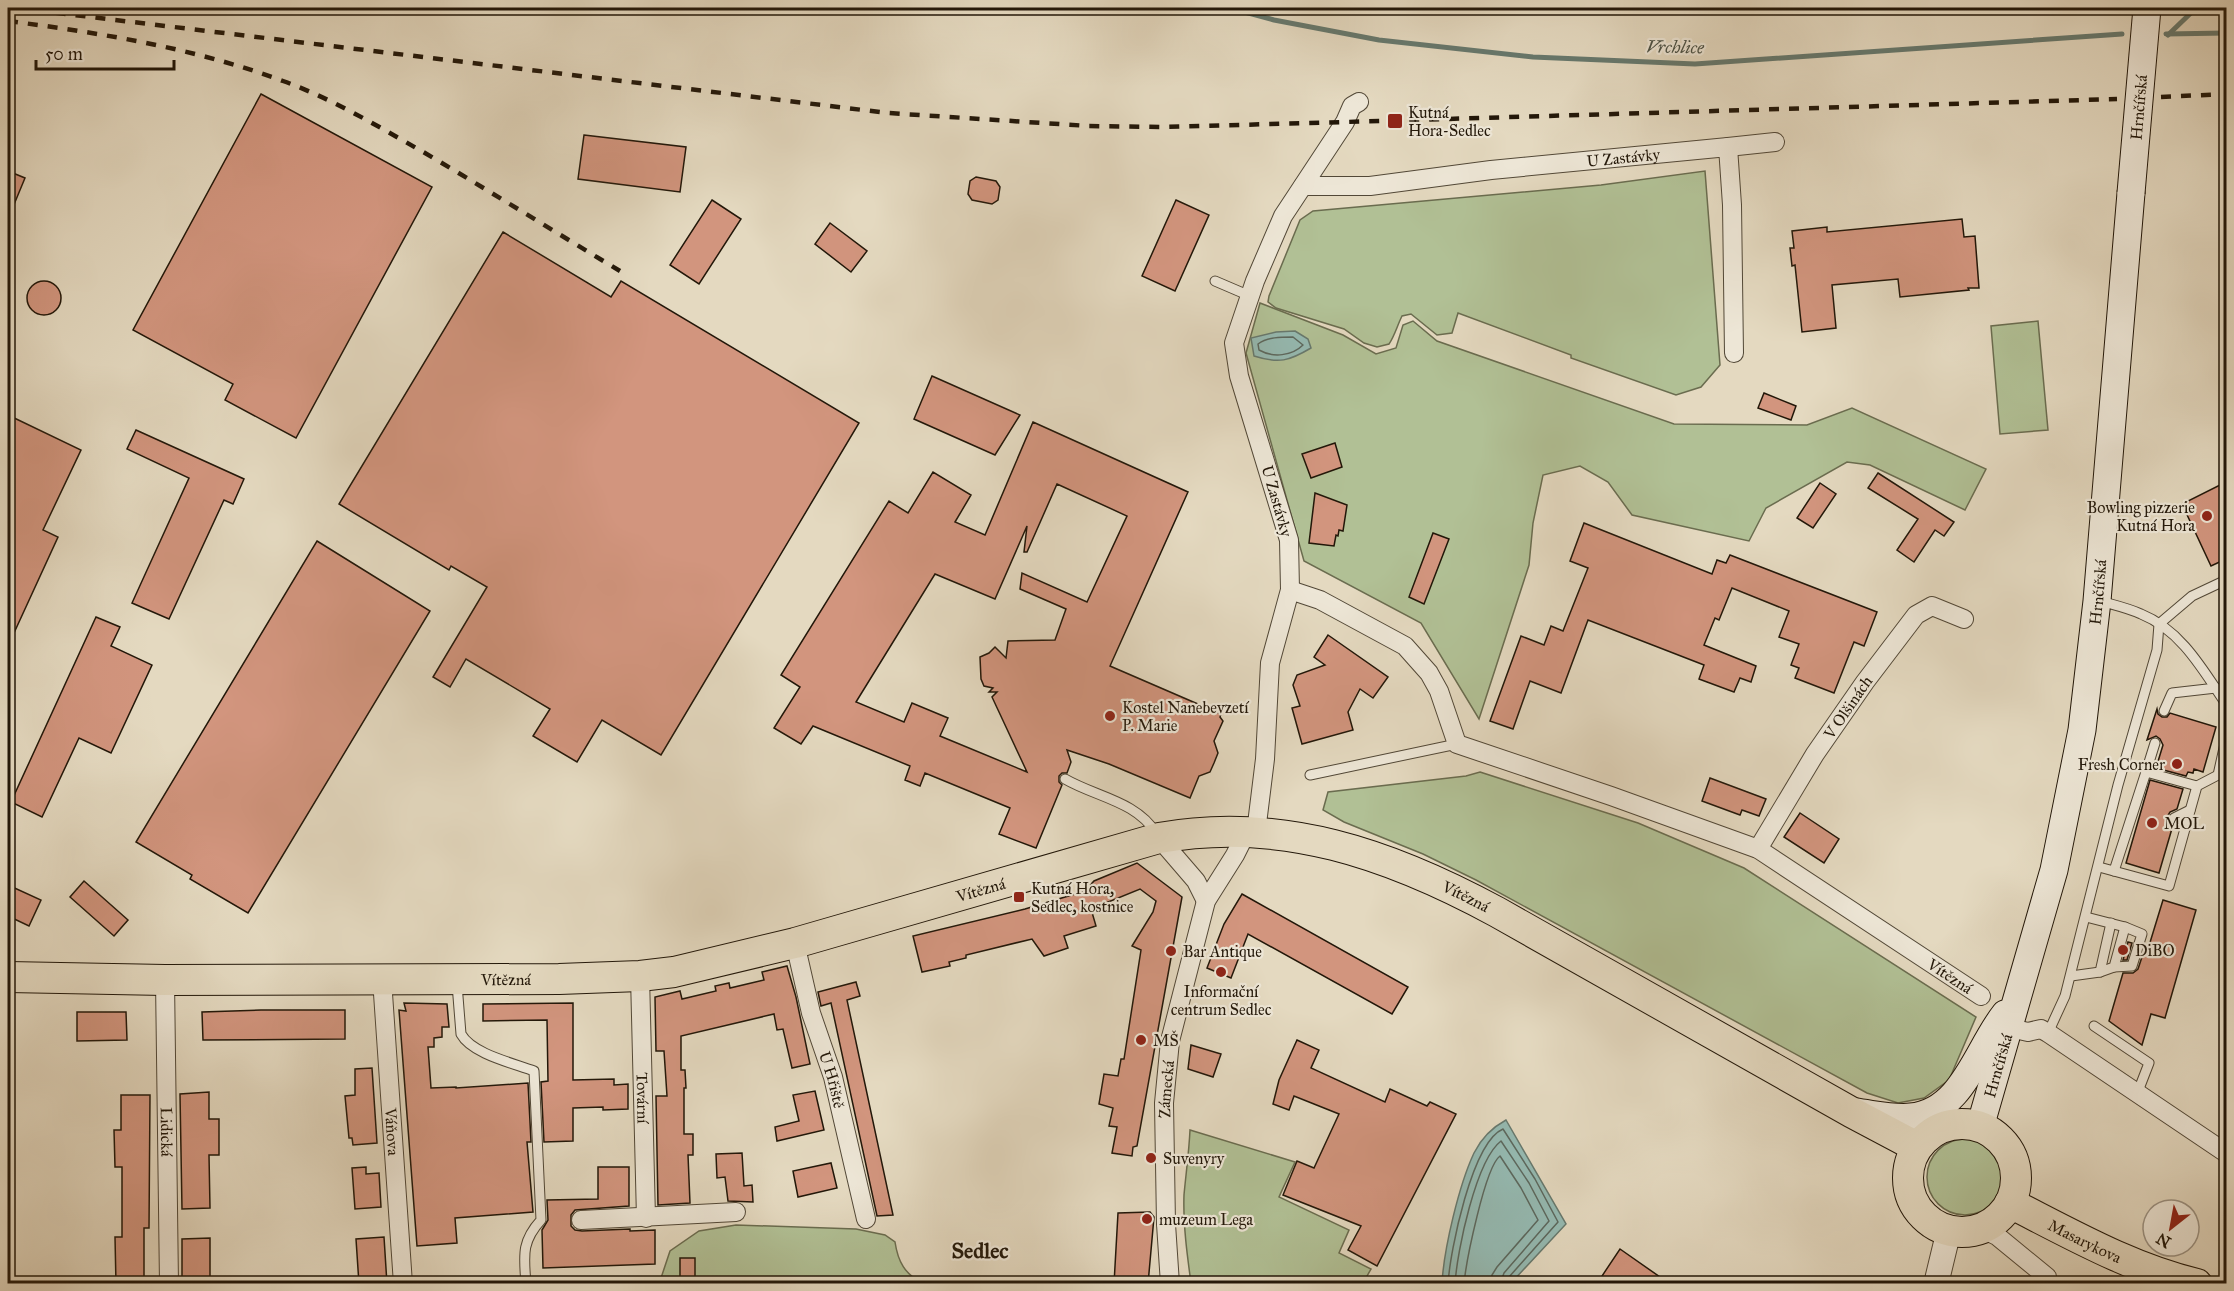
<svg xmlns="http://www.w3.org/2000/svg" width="2234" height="1291" viewBox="0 0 2234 1291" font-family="'IM FELL Great Primer',serif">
  <rect width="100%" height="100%" fill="#e4d9c0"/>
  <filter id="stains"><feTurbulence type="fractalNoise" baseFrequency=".00333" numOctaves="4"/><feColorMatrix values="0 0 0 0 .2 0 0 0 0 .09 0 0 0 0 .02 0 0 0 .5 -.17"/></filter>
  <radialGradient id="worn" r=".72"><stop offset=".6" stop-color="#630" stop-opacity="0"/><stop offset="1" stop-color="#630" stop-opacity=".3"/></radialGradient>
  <!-- green -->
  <g fill="#b1c095" stroke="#6a6c4f" stroke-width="1.5">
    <path d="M1705 171 1720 365 1701 387 1676 395 1571 358V355L1458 313 1452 333 1437 335 1411 314 1402 316C1397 326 1395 335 1389 344L1377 347 1364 343 1344 329 1276 308 1268 302 1269 296 1300 220 1313 211 1601 185Z"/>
    <path d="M1260 303 1343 335 1376 354 1396 348 1403 325 1413 321 1437 341 1674 424 1807 425 1852 408 1986 469 1965 510 1870 465 1847 462 1766 508 1749 541 1632 515 1608 482 1580 466 1543 475 1533 523 1529 565 1479 719 1421 623 1304 561 1246 353Z"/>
    <path d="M2038 321 2048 430 2000 434 1991 326Z"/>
    <path d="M1480 772 1638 823 1744 868 1976 1017 1949 1080 1924 1098 1898 1103 1867 1093 1476 880 1423 854 1344 822 1323 810 1328 792 1466 776Z"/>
    <path d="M1190 1130 1295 1162 1279 1197 1349 1230 1339 1253 1371 1269 1363 1283H1191C1187 1254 1183 1224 1184 1195 1186 1173 1189 1152 1190 1130Z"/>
    <circle cx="1965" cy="1177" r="38"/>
    <path d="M736 1225 856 1229 885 1235 895 1242C898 1262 905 1274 922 1283L794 1284 743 1277 739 1283 659 1284 670 1251 699 1231Z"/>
  </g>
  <!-- water -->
  <g fill="#95bab2" stroke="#67796e" stroke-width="1.5">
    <path d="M1295 331 1308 339 1311 348C1289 361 1279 364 1254 356L1251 338 1276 332Z"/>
    <path d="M1506 1120 1566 1224 1511 1283H1442C1444 1248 1459 1185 1474 1153 1481 1139 1493 1127 1506 1120Z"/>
  </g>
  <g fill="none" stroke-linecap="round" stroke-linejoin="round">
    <!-- shore -->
    <g stroke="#5c685e" stroke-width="1.5">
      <path d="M1293 337 1303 345C1292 356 1273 358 1259 350L1258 344C1267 337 1281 337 1293 337Z"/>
      <path d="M1448 1284C1450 1251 1472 1142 1503 1129L1535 1179 1558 1222 1509 1277 1508 1284"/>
      <path d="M1455 1284C1457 1251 1476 1160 1501 1141L1529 1183 1549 1221 1504 1273 1500 1284"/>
      <path d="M1464 1284C1466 1262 1485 1167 1500 1156L1521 1188 1538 1220 1497 1267 1492 1275 1491 1284"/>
    </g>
    <!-- stream -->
    <g stroke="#67796e" stroke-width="5">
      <path d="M1230 8 1274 20 1379 40 1533 57 1695 64 2122 34"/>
      <path d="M2166 34 2226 33"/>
      <path d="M2168 35 2196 8"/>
    </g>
  </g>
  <!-- building -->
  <g fill="#d2957e" stroke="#221709" stroke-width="1.5" fill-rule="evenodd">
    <path d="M261 94 432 187 296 438 225 400 233 384 133 330Z"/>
    <path d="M584 135 686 147 680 192 578 179Z"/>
    <path d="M8 171 25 178 8 219Z"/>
    <path d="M976 177 996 181 1000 187 998 200 992 204 972 200 968 194 970 181Z"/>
    <path d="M712 200 741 219 699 284 670 265Z"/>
    <path d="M1176 200 1209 215 1175 291 1142 276Z"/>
    <path d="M1962 219 1964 237 1975 236 1979 288H1968L1969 290 1900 297 1898 279 1832 285 1836 328 1802 332 1795 265 1792 266 1790 248H1794L1792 231 1827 227V232Z"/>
    <path d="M830 223 867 251 851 272 815 244Z"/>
    <path d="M503 232 611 297 621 281 859 423 661 755 602 720 577 762 533 736 550 709 466 659 450 687 433 677 487 587 451 566 449 570 339 504Z"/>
    <circle cx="44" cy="298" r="17"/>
    <path d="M932 376 1020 415 995 455 914 419Z"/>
    <path d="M1764 393 1796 406 1791 420 1758 408Z"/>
    <path d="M8 415 81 450 43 530 58 537 8 646Z"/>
    <path d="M1033 422 1188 492 1110 666 1221 714 1220 717 1223 721 1214 741 1218 753 1214 763 1210 772 1199 776 1190 798 1109 764 1067 750 1071 762 1067 773H1062L1059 776V782L1062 785 1036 848 999 834 1010 808 925 773 920 786 905 780 910 766 813 726 801 744 774 728 800 687 781 675 889 501 908 513 933 472 971 495 955 522 985 535ZM1057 484 1127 516 1087 602 1022 573 1020 589 1066 609 1055 640 1008 641 1006 658 995 647 989 653 980 657 981 679 984 686 993 688 989 692H997L992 697 1027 772 940 736 948 718 912 703 904 722 856 702 935 574 995 599 1027 526 1024 552H1027Z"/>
    <path d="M136 430 244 479 233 504 224 500 169 619 132 603 189 478 127 449Z"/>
    <path d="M1335 443 1342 467 1311 478 1302 454Z"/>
    <path d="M1878 473 1954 522 1944 536 1935 530 1914 562 1897 550 1918 519 1868 488Z"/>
    <path d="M2226 482V559L2211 566 2182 504Z"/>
    <path d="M1820 483 1836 494 1813 528 1797 518Z"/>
    <path d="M1315 493 1347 505 1343 531 1339 530 1338 536 1336 535 1334 546 1309 543Z"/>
    <path d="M1584 523 1712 574 1717 560 1726 563 1730 555 1877 612 1864 646 1854 642 1834 693 1795 678 1799 668 1791 665 1799 644 1779 637 1789 611 1732 588 1719 620 1715 618 1704 645 1756 666 1751 682 1740 678 1734 692 1699 679 1704 665 1588 620 1561 693 1530 681 1513 729 1490 721 1521 636 1544 645 1551 626 1563 631 1588 568 1570 561Z"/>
    <path d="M1433 533 1449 539 1424 604 1409 597Z"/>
    <path d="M317 541 430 611 248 913 190 879 192 875 136 842Z"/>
    <path d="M96 617 120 627 111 646 152 665 111 753 79 738 42 817 11 802Z"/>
    <path d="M1328 635 1388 677 1373 698 1360 689 1348 712 1353 730 1302 744 1292 708 1300 706 1293 685 1297 675 1325 665 1314 657Z"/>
    <path d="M2157 709 2158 714 2162 717H2167L2170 713 2216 727 2203 772 2194 769 2193 773 2188 772 2186 776 2156 768 2163 745 2160 739 2156 736 2147 740Z"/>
    <path d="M1710 778 1766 799 1759 816 1742 810 1740 815 1702 801Z"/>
    <path d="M2150 780 2183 789 2177 809 2170 812 2167 817 2168 822 2173 825 2159 873 2126 863Z"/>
    <path d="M1800 813 1839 839 1824 863 1784 837Z"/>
    <path d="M1137 863 1182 897 1137 1146 1133 1147 1132 1156 1112 1153 1117 1127 1109 1126 1113 1108 1099 1104 1104 1074 1118 1076 1121 1059H1124L1141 950 1132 946 1153 912 1156 901 1140 889 1091 909 1096 926 1064 936 1068 948 1044 956 1032 939 966 955V958L949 962 950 966 922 972 913 936 1025 909 1085 891 1094 881Z"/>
    <path d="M84 881 128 920 114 936 70 897Z"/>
    <path d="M8 885 41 900 29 926 8 916Z"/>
    <path d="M1242 894 1408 987 1392 1014 1248 934 1231 978 1207 968 1224 924Z"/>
    <path d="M2163 900 2196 910 2165 1018 2151 1014 2142 1045 2109 1021 2123 973H2133L2138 969 2145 948 2148 949Z"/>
    <path d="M2128 942 2132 943 2127 960H2123Z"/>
    <path d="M787 966 796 997 810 1064 792 1068 783 1029 777 1030 774 1014 681 1036V1070H685L686 1088H684V1134H693V1155H688L690 1203 658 1205 656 1096H667L664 1051H656L655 997 680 991 682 999 716 991 715 986 729 983 730 988 764 980 762 972Z"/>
    <path d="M856 982 860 996 847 1000 893 1215 877 1216 831 1003 821 1006 818 992Z"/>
    <path d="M404 1003 447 1004 449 1027H442V1037L434 1038V1047H428L431 1088 456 1087V1088L528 1083 531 1142H527L533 1212 455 1218 457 1243 417 1246 399 1010 406 1011Z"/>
    <path d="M573 1003V1080L614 1079V1085L628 1084V1109L603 1110V1107L573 1108V1141L544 1142 541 1082 548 1081 547 1020 483 1021V1004Z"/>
    <path d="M261 1010H345V1039L203 1040 202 1012Z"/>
    <path d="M77 1012H126L127 1040 77 1041Z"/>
    <path d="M1297 1040 1319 1050 1311 1068 1385 1102 1390 1089 1427 1106 1430 1102 1456 1114 1377 1266 1348 1250 1361 1226 1283 1195 1297 1161 1314 1168 1339 1114 1294 1096 1289 1110 1273 1104 1279 1080Z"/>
    <path d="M1191 1045 1221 1054 1213 1077 1188 1069Z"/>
    <path d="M372 1068 377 1143 353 1145 352 1138H349L345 1096 355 1095V1069Z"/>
    <path d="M815 1091 824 1130 777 1141 775 1127 799 1121 793 1095Z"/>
    <path d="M209 1092V1119H219V1155H209L210 1208 182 1209 180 1094Z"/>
    <path d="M121 1095H150L149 1228H144V1284H116L115 1237H122V1167H115L114 1130H121Z"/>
    <path d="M742 1153 744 1186 752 1185 753 1202 728 1201 725 1177 717 1178 716 1154Z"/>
    <path d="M831 1163 837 1188 798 1197 793 1171Z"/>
    <path d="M366 1167V1174L379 1173 381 1207 355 1209 352 1168Z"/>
    <path d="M598 1167H629V1206L575 1210 571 1215V1226L575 1230 582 1231 630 1229V1231L655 1230V1264L543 1268 542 1230 548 1220 547 1200 598 1199Z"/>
    <path d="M1150 1212 1154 1217 1148 1284H1114L1118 1213Z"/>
    <path d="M384 1237 387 1284H359L356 1239Z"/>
    <path d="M210 1238V1284H182V1239Z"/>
    <path d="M1620 1249 1670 1284H1612L1602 1276Z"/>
    <rect x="680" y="1258" width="15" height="19"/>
  </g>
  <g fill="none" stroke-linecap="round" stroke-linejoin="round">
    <!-- service casing -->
    <g stroke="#524837" stroke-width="11">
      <g id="service">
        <path d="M1215 281 1250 296"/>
        <path d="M2100 601C2114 605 2128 608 2141 614 2181 630 2203 670 2226 704"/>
        <path d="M2164 711 2172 693 2216 688"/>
        <path d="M2155 743 2146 772 2197 786"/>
        <path d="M1310 775 1457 744"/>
        <path d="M1065 779C1096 797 1136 801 1156 833"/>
        <path d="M2174 818 2190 810"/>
        <path d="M2099 867 2169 886 2197 786 2218 775 2226 739"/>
        <path d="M2114 871 2146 772"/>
        <path d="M2086 917 2125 927 2142 934 2132 966 2114 967"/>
        <path d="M2100 972 2111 923"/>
        <path d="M2071 976 2100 972 2114 967 2125 927"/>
        <path d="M457 984 461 1034C472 1054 513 1063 534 1071L541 1220C521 1242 524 1256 526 1284"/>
        <path d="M2094 1026 2149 1063 2137 1094"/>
        <path d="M2048 1033 2065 996 2118 785 2157 650 2159 624 2192 596 2226 580"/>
      </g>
    </g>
    <!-- minor casing -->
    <g stroke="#524837" stroke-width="20">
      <g id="minor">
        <path d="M1728 147 1775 142"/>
        <path id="s1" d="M1303 186H1370L1491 170 1728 147 1732 205 1734 353"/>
        <path id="s2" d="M1290 590 1320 600 1405 646 1429 673 1439 691 1457 744 1611 796 1758 849 1981 996"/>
        <path d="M1256 832 1265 759 1270 663 1290 590 1289 540 1239 376 1234 343 1255 281 1283 216 1345 122 1352 106 1359 102"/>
        <path d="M1159 838 1196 881 1206 901"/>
        <path id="s3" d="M1758 849 1815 754 1865 682 1916 615 1932 606 1964 619"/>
        <path id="s4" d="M795 943 811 1013 833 1077 866 1219"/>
        <path id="s5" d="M640 976 646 1218"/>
        <path id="s6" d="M382 979 403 1284"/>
        <path id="s7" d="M165 980 169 1284"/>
        <path d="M2010 1028 2028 1032 2041 1029 2048 1033 2226 1153"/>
        <path d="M581 1220 736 1212"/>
        <path d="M1980 1228 1997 1236 2047 1277"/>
        <path id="s8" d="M1170 1284 1166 1224 1164 1103 1170 1041 1206 901 1235 855 1247 831"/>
      </g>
    </g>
    <!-- tertiary casing -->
    <g stroke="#524837" stroke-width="26">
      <path id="tertiary" d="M1936 1284 1949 1230"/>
    </g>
    <!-- secondary casing -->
    <g stroke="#221709" stroke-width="29">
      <g id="secondary">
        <path d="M1855 1112C1873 1114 1893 1119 1911 1117 1963 1112 1977 1049 2005 1014"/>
        <path id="s9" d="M1980 1127 2054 870 2082 730 2097 601 2131 193"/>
      </g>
    </g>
    <!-- primary casing -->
    <g stroke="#221709" stroke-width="32">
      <g id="primary">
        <path id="s10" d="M8 977 165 980 559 979 640 976 674 972 795 943 1159 838C1281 816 1390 854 1497 912L1851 1112 1917 1147"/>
        <circle cx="1962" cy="1178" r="54"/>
        <path id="s11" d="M2010 1203C2071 1234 2130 1268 2197 1284"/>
      </g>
    </g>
    <!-- service -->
    <use href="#service" stroke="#ede6d6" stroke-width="9"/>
    <!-- minor -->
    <use href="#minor" stroke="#ede6d6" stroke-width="18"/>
    <!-- tertiary -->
    <use href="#tertiary" stroke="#ede6d6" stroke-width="24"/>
    <!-- secondary -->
    <use href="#secondary" stroke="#ede6d6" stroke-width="27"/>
    <!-- primary -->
    <use href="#primary" stroke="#e4d9c0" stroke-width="30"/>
    <!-- rail -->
    <g stroke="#221709" stroke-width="4.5" stroke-dasharray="10 10" stroke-linecap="butt">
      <path d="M16 8 888 113 1089 126 1163 127 1345 122 2117 99"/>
      <path d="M8 21C101 33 194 48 283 81 333 99 379 127 425 153 491 192 555 232 620 271"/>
      <path d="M2161 97 2226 94"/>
    </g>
    <!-- secondary-bridge casing -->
    <g stroke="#221709" stroke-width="29" stroke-linecap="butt">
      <g id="secondary-bridge">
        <path id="s12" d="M2131 193 2147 8"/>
      </g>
    </g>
    <!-- secondary-bridge -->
    <use href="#secondary-bridge" stroke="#ede6d6" stroke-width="27"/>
  </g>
  <!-- markers -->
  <g fill="#8f2418" stroke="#ede6d6" stroke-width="2">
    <rect x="1387" y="113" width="16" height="16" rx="3"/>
    <circle cx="2207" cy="516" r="6"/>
    <circle cx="1110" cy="716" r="6"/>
    <circle cx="2177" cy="764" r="6"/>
    <circle cx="2152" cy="823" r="6"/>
    <rect x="1013" y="891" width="12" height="12" rx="3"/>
    <circle cx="2123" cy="950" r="6"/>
    <circle cx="1171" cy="951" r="6"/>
    <circle cx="1221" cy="972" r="6"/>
    <circle cx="1141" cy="1040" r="6"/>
    <circle cx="1151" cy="1158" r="6"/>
    <circle cx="1147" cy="1219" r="6"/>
  </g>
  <g text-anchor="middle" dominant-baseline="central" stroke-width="4.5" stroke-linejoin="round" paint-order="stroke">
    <!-- street labels -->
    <g font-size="16" fill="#221709" stroke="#ede6d6">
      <text stroke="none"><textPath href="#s12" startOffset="86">Hrnčířská</textPath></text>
      <text stroke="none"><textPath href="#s1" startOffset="322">U Zastávky</textPath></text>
      <text transform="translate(1277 501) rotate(74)">U Zastávky</text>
      <text stroke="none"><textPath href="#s9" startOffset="549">Hrnčířská</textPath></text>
      <text stroke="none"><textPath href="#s3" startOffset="168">V Olšinách</textPath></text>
      <text stroke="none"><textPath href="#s10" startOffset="984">Vítězná</textPath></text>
      <text stroke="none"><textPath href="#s10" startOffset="1488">Vítězná</textPath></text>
      <text stroke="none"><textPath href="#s2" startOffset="790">Vítězná</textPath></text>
      <text stroke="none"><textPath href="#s10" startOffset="498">Vítězná</textPath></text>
      <text stroke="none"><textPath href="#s9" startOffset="64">Hrnčířská</textPath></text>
      <text stroke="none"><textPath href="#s4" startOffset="142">U Hřiště</textPath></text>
      <text stroke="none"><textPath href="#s8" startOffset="195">Zámecká</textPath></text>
      <text stroke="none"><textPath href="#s5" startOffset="122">Tovární</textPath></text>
      <text stroke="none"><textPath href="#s6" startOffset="153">Váňova</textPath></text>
      <text stroke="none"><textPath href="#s7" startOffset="152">Lidická</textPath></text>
      <text stroke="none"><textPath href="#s11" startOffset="84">Masarykova</textPath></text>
    </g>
    <!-- poi labels -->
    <g font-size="16" fill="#221709" stroke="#ede6d6" text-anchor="start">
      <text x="1408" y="112">Kutná<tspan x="1408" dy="18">Hora-Sedlec</tspan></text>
      <text x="2195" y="507" text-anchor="end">Bowling pizzerie<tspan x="2195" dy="18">Kutná Hora</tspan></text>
      <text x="1122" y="707">Kostel Nanebevzetí<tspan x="1122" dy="18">P. Marie</tspan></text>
      <text x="2165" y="764" text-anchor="end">Fresh Corner</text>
      <text x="2164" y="823">MOL</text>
      <text x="1031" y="888">Kutná Hora,<tspan x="1031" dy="18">Sedlec, kostnice</tspan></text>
      <text x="2135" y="950">DiBO</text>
      <text x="1183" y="951">Bar Antique</text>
      <text x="1221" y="991" text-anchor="middle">Informační<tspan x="1221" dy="18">centrum Sedlec</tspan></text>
      <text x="1153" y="1040">MŠ</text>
      <text x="1163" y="1158">Suvenyry</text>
      <text x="1159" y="1219">muzeum Lega</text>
    </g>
    <!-- water labels -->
    <g font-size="18" font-style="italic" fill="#4a5044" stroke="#ede6d6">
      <text transform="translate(1675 47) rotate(1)">Vrchlice</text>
    </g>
    <!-- district labels -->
    <g font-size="22" font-weight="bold" fill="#221709" stroke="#ede6d6">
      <text x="980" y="1250">Sedlec</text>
    </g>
  </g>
  <!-- margin -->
  <rect width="2234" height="1291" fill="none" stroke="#e4d9c0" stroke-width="30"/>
  <rect x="9" y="9" width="2216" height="1273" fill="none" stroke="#221709" stroke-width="3"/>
  <rect x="15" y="15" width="2204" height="1261" fill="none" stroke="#221709" stroke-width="1.5"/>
  <!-- north arrow -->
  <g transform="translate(2171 1228) rotate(211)"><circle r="28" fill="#ede6d6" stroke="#9c9384" stroke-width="1.5"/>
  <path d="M0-4.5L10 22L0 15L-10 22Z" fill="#8f2418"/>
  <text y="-9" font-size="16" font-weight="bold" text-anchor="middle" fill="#221709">N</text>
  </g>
  <!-- scale -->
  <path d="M36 60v9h138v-9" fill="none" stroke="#221709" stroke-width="3"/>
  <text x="45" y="60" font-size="18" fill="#221709" stroke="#ede6d6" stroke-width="4.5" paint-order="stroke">50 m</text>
  <rect width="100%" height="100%" filter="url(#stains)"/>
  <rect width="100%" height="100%" fill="url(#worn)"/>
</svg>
